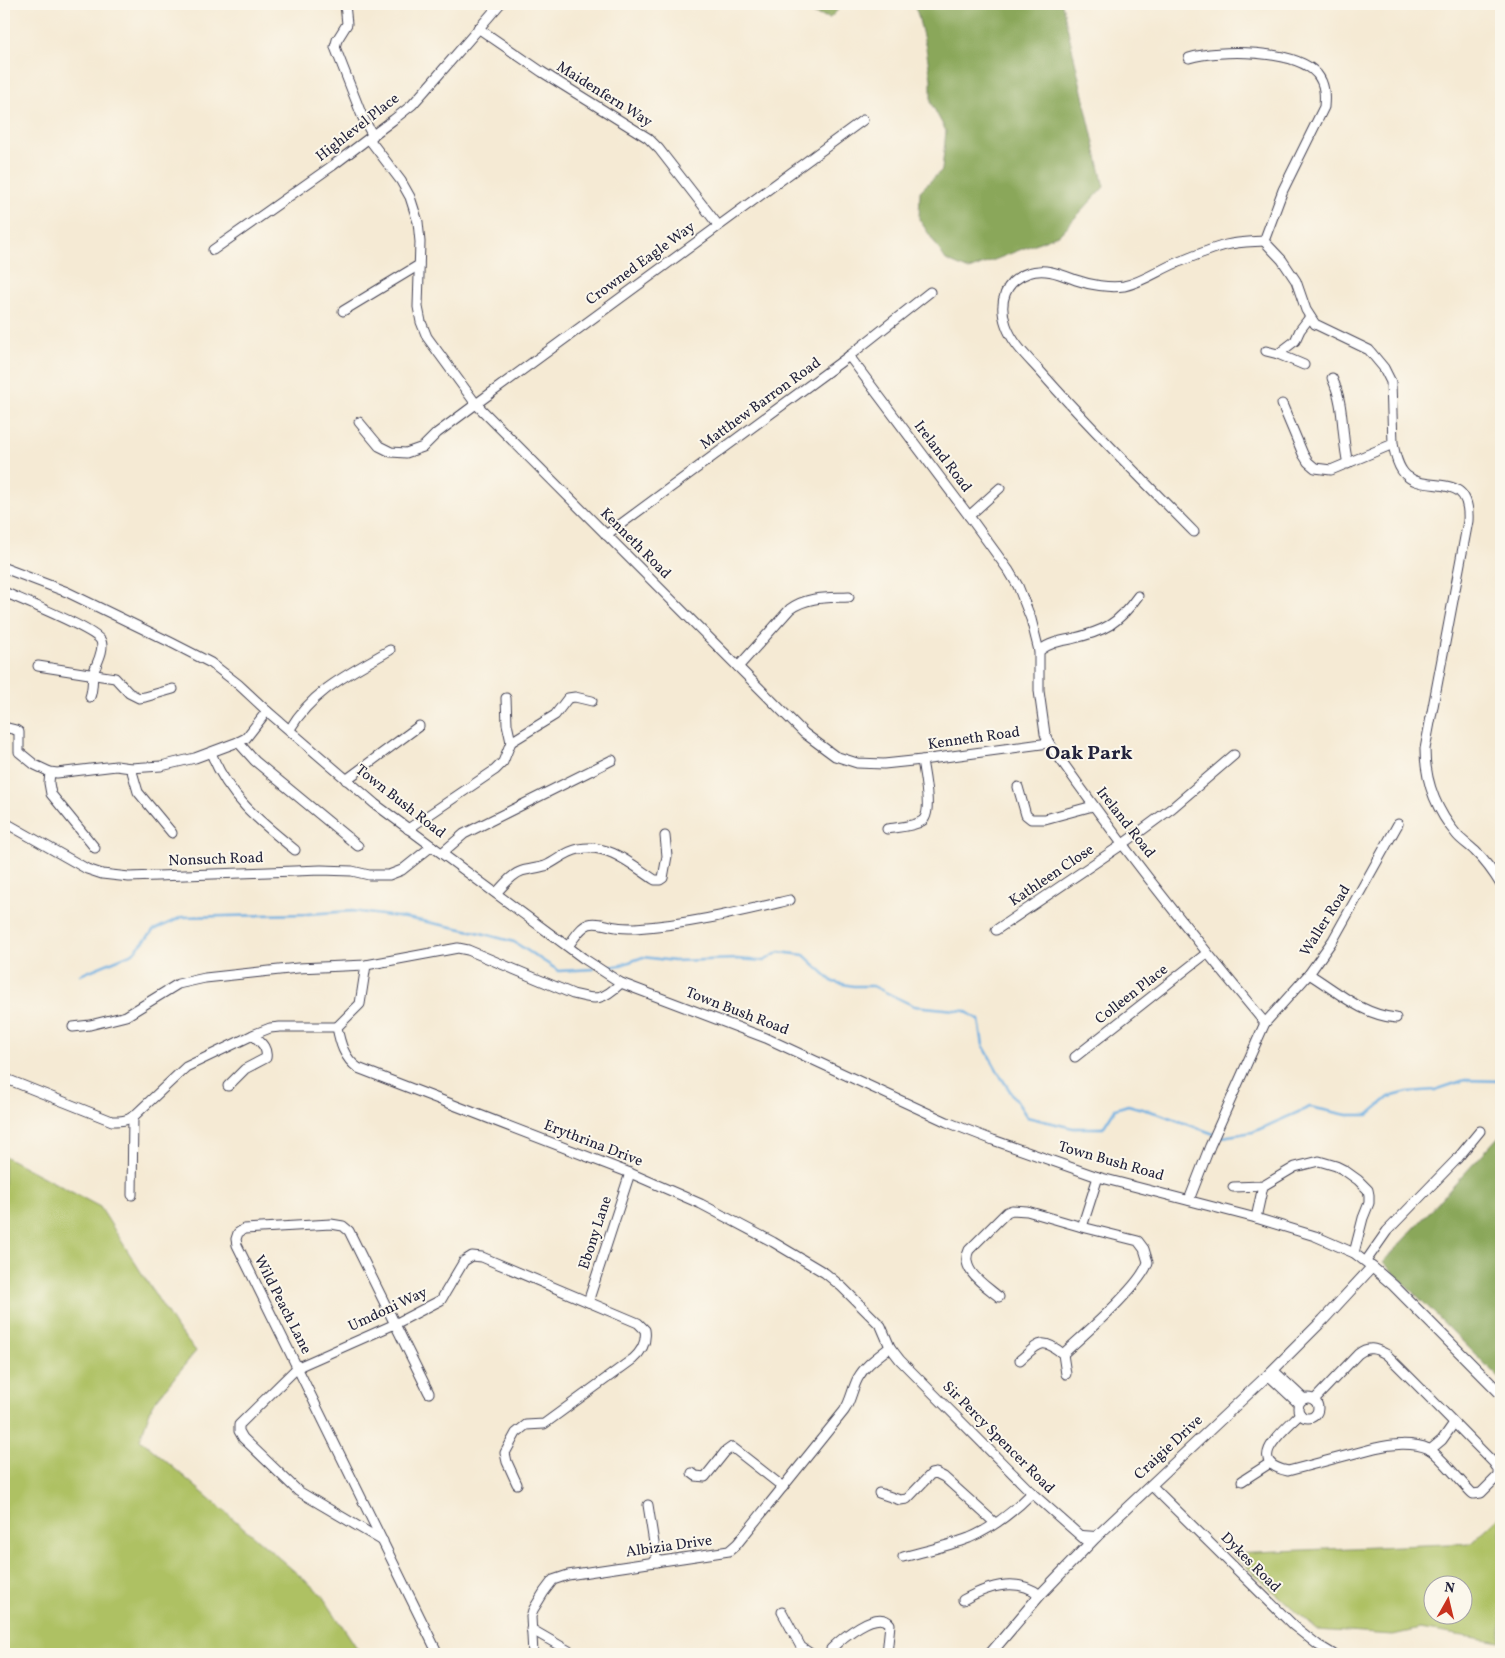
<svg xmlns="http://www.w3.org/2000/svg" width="1505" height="1658" viewBox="0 0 1505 1658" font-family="Vollkorn,serif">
  <rect width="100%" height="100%" fill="#fbf7ec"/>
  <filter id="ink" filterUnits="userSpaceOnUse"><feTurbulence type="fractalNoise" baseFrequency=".02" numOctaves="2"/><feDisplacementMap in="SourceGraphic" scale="10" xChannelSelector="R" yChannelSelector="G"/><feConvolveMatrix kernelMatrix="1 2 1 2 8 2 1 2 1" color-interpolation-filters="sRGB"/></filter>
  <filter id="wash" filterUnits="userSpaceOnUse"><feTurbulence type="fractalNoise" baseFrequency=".0096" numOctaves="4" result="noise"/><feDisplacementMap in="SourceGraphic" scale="20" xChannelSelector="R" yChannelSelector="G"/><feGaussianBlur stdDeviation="1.12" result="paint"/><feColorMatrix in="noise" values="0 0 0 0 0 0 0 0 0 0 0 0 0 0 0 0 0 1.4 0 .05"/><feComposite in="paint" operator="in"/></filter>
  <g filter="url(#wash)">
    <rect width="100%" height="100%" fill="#f5ead4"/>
    <!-- green -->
    <g fill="#aec164" stroke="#687250" fill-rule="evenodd">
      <path d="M4 1156 100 1207 177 1329 196 1351 152 1405 140 1439 321 1594 361 1654H4Z"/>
      <path d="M1501 1515V1642L1420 1629 1393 1635 1317 1630 1231 1553 1471 1543ZM1432 1586H1462V1616H1432Z"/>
    </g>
    <!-- forest -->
    <g fill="#8aa75a" stroke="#56644a">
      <path d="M786 4H844L830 18 789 8Z"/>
      <path d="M912 4H1062L1104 187 1060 234 969 270 946 260 919 219 920 191 942 170 946 131 931 103V79L926 48 917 12Z"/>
      <path d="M1501 1134V1380L1383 1262Z"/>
    </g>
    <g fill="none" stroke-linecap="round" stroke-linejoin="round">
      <!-- stream -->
      <g stroke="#6daee1" stroke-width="2.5">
        <path d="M604 968 621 965 643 957 674 961 737 959 764 961 779 952 804 955 833 982 853 986H873L914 1006 965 1011 979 1020 983 1045 1001 1077 1027 1117 1073 1128H1103L1115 1109 1128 1105 1160 1114 1222 1137 1253 1132 1310 1107 1347 1115H1368L1389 1097 1408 1092 1435 1090 1465 1080 1501 1081"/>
        <path d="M80 975 133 953 154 930 182 917 307 914 352 911 412 919 477 932 514 942 559 971 594 969"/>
      </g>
    </g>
  </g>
  <g filter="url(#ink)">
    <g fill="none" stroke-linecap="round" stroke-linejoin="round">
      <!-- minor casing -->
      <g stroke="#424052" stroke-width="11">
        <g id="minor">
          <path d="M345 4 347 24 337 40 335 47 362 116 373 136"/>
          <path d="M478 28 542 72 648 138 659 149 718 225"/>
          <path d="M1189 58C1218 49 1296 49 1317 74 1325 84 1325 95 1324 107L1283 190 1264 241C1251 242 1239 242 1226 245 1210 249 1192 257 1176 263 1159 270 1143 282 1124 286 1109 288 1090 285 1076 280 1060 274 1045 267 1028 273 1005 281 998 302 1006 325 1013 346 1033 362 1047 379 1094 432 1144 481 1194 532"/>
          <path d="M369 139 401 181 410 197 418 222 420 242 418 307 421 322 427 337 476 404 804 733 835 756 857 763 884 764 922 760 1049 743"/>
          <path d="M1264 241 1282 260 1296 281 1306 310 1315 324 1369 350 1384 368 1391 382 1393 444C1395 454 1398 469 1407 476 1428 494 1471 470 1468 521L1425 749C1425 782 1436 810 1457 835 1462 841 1469 845 1475 851 1485 861 1494 873 1501 885"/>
          <path d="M213 250 332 166 393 120 412 105 428 87 500 4"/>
          <path d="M343 311 419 265"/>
          <path d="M1266 351 1278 354 1304 365"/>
          <path d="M1278 354 1295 341 1300 330 1310 317"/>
          <path d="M849 356 969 516 1009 571 1018 586 1031 619 1039 651V691L1045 734 1049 743C1116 840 1190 933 1265 1023L1210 1146 1189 1200"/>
          <path d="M1332 378C1345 405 1341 435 1348 464"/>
          <path d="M1282 404 1303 454 1308 462 1315 468 1331 470 1393 444"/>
          <path d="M359 422 379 446 391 452 406 453 423 447 437 433 476 404 863 120"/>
          <path d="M969 516 1000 488"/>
          <path d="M606 535 849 356 930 292"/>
          <path d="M4 568 67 592 170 642 211 663 238 684 267 711 375 804 583 958 621 983 766 1038 947 1122 993 1140 1098 1177 1256 1218 1315 1236 1354 1253 1372 1267"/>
          <path d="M4 592C19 599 95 629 101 641 105 650 96 664 93 674 92 682 93 689 90 697"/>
          <path d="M1039 651C1049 643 1060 641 1071 639 1105 631 1118 624 1138 596"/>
          <path d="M38 666 115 678 129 693 139 698 145 697 173 689"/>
          <path d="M738 667 790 609C808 596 828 598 849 597"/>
          <path d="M4 727 16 730 19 732V752L35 765 50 772 57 773 116 766 131 768 161 766 195 758 238 742 246 738 267 711"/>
          <path d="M290 729C314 689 351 673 390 650"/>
          <path d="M238 742 255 761 358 846"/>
          <path d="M511 742 555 715 568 698 575 697 592 701"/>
          <path d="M211 753C229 797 259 821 295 850"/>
          <path d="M131 768 138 792 172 833"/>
          <path d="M50 772 49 783 51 794 95 848"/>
          <path d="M346 780 419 726"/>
          <path d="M1018 787 1026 815 1031 819H1045L1093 806"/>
          <path d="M4 822 87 869 102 874 129 877 321 870 352 871 369 875H389L402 870 432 846"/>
          <path d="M408 829 495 770 503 762 511 742 507 724 506 698"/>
          <path d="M887 829C897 827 913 827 922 821 933 814 924 774 922 760"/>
          <path d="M442 853 464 834 612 760"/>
          <path d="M496 893C504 885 512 874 522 871 530 869 538 868 545 866 557 861 566 851 579 849 609 843 632 865 655 880H660L663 878 667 856 665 836"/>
          <path d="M996 930 1123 844 1172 808 1234 755"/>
          <path d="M568 946C574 939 580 927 589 924 598 921 607 926 616 927 622 928 629 928 635 928 687 925 739 912 790 900"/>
          <path d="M366 965 360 1004 337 1027C340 1043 344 1058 358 1068L630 1173 701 1204 773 1242 825 1273 842 1287 881 1326 890 1347 900 1360 1032 1493 1085 1540"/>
          <path d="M1309 974C1337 991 1362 1015 1396 1018"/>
          <path d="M1265 1023 1309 974 1333 940 1398 824"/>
          <path d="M73 1027 90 1025 126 1016 178 984 205 978 298 968 366 965 458 948 468 950 573 994C597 1000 602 1001 621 983"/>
          <path d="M1075 1057 1207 953"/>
          <path d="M4 1078 112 1121C121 1121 127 1121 134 1116L186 1067 255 1034 270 1028 280 1027H337"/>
          <path d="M228 1086 245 1069 266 1058C268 1047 260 1042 253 1035"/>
          <path d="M1233 1187 1263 1186 1295 1167 1319 1161 1336 1166 1344 1170 1358 1180 1368 1190 1369 1195V1203L1363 1218 1354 1253"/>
          <path d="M132 1195 133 1116"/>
          <path d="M1256 1218 1263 1186"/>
          <path d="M1082 1227 1098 1177"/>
          <path d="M1366 1261 1387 1231 1457 1159 1480 1131"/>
          <path d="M999 1297C985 1285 959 1270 969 1250L1007 1212 1012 1210 1027 1211 1082 1227 1138 1241 1144 1249 1148 1262C1142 1285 1082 1336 1063 1354"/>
          <path d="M588 1302 630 1173"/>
          <path d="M1020 1360C1039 1344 1041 1336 1063 1354L1066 1374"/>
          <path d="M1273 1370 1304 1399"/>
          <path d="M1268 1375 1299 1404"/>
          <path d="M429 1393 349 1231 343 1226 331 1224 244 1229 238 1233 236 1239 237 1245 438 1654"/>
          <circle cx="1308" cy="1408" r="10"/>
          <path d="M1300 1414C1284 1430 1243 1462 1288 1471L1375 1448C1391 1444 1413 1442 1429 1449 1439 1454 1463 1485 1473 1494L1481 1493 1498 1476V1469L1493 1462C1457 1426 1422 1389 1386 1354 1375 1348 1368 1346 1358 1354L1314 1400"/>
          <path d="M1430 1450 1442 1440 1454 1423"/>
          <path d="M692 1473 696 1476 705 1477 725 1452 732 1447 783 1487"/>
          <path d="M1242 1481 1270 1463"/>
          <path d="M1151 1485 1294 1626 1318 1645 1333 1654"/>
          <path d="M879 1493 900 1500 907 1499 931 1474 936 1473 944 1477 995 1523"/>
          <path d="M648 1505 657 1562"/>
          <path d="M383 1541 298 1491 243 1438 239 1431V1425L298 1367 395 1324 441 1300 464 1261 472 1256 482 1257 638 1323 645 1330C647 1342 642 1351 633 1359L544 1424 526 1425 516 1433 505 1453 507 1462 517 1484"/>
          <path d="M903 1557C925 1551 948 1546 969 1538 993 1528 1014 1511 1032 1493"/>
          <path d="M963 1600C986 1587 1017 1576 1040 1595"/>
          <path d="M782 1612 801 1647 811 1654"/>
          <path d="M531 1629 574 1654"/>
          <path d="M831 1649C842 1638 877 1608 890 1624L887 1654"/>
          <path d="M533 1654 531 1617 533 1610 544 1592 553 1580 568 1575 729 1551 737 1544 844 1411C851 1401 852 1389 858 1378 865 1365 879 1356 890 1347"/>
        </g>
      </g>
      <!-- tertiary casing -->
      <g stroke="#424052" stroke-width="12">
        <g id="tertiary">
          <path d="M1082 1536 1096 1537"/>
          <path d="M990 1654 1040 1595 1096 1537 1268 1375 1323 1320 1372 1267 1393 1285 1501 1394"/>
        </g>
      </g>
      <!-- minor -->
      <use href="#minor" stroke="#fff" stroke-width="9"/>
      <!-- tertiary -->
      <use href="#tertiary" stroke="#fff" stroke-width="10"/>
    </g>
  </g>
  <g text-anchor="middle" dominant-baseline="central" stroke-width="4" stroke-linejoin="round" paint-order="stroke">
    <!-- street labels -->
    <g font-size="15" fill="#22223b" stroke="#fbf7ec">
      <text transform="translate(604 95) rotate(32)">Maidenfern Way</text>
      <text transform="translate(358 128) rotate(-38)">Highlevel Place</text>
      <text transform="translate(641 264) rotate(-36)">Crowned Eagle Way</text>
      <text transform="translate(761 404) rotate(-36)">Matthew Barron Road</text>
      <text transform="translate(942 457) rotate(53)">Ireland Road</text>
      <text transform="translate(635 544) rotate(45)">Kenneth Road</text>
      <text transform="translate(974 739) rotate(-8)">Kenneth Road</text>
      <text transform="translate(400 802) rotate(38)">Town Bush Road</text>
      <text transform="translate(1125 823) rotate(52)">Ireland Road</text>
      <text transform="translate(216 860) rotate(-2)">Nonsuch Road</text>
      <text transform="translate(1052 876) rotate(-34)">Kathleen Close</text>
      <text transform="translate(1326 921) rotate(-58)">Waller Road</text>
      <text transform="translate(1132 995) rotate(-38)">Colleen Place</text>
      <text transform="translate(737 1012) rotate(21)">Town Bush Road</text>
      <text transform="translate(593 1144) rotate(21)">Erythrina Drive</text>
      <text transform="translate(1111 1162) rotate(16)">Town Bush Road</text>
      <text transform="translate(596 1233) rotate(-72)">Ebony Lane</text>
      <text transform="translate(282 1305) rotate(63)">Wild Peach Lane</text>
      <text transform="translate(388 1310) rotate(-25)">Umdoni Way</text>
      <text transform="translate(998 1438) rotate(45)">Sir Percy Spencer Road</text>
      <text transform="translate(1169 1448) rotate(-43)">Craigie Drive</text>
      <text transform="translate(669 1547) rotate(-8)">Albizia Drive</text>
      <text transform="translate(1250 1563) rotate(45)">Dykes Road</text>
    </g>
    <!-- district labels -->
    <g font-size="20" font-weight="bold" fill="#22223b" stroke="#fbf7ec">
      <text x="1089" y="754">Oak Park</text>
    </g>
  </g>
  <!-- margin -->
  <rect width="1505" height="1658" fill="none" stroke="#fbf7ec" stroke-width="20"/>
  <!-- north arrow -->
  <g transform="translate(1448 1600) rotate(8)"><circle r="24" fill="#fbf7ec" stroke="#a4a2a5"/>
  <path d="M0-4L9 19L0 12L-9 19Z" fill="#c8321e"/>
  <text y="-8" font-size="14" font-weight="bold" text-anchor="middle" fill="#22223b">N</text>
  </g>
</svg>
